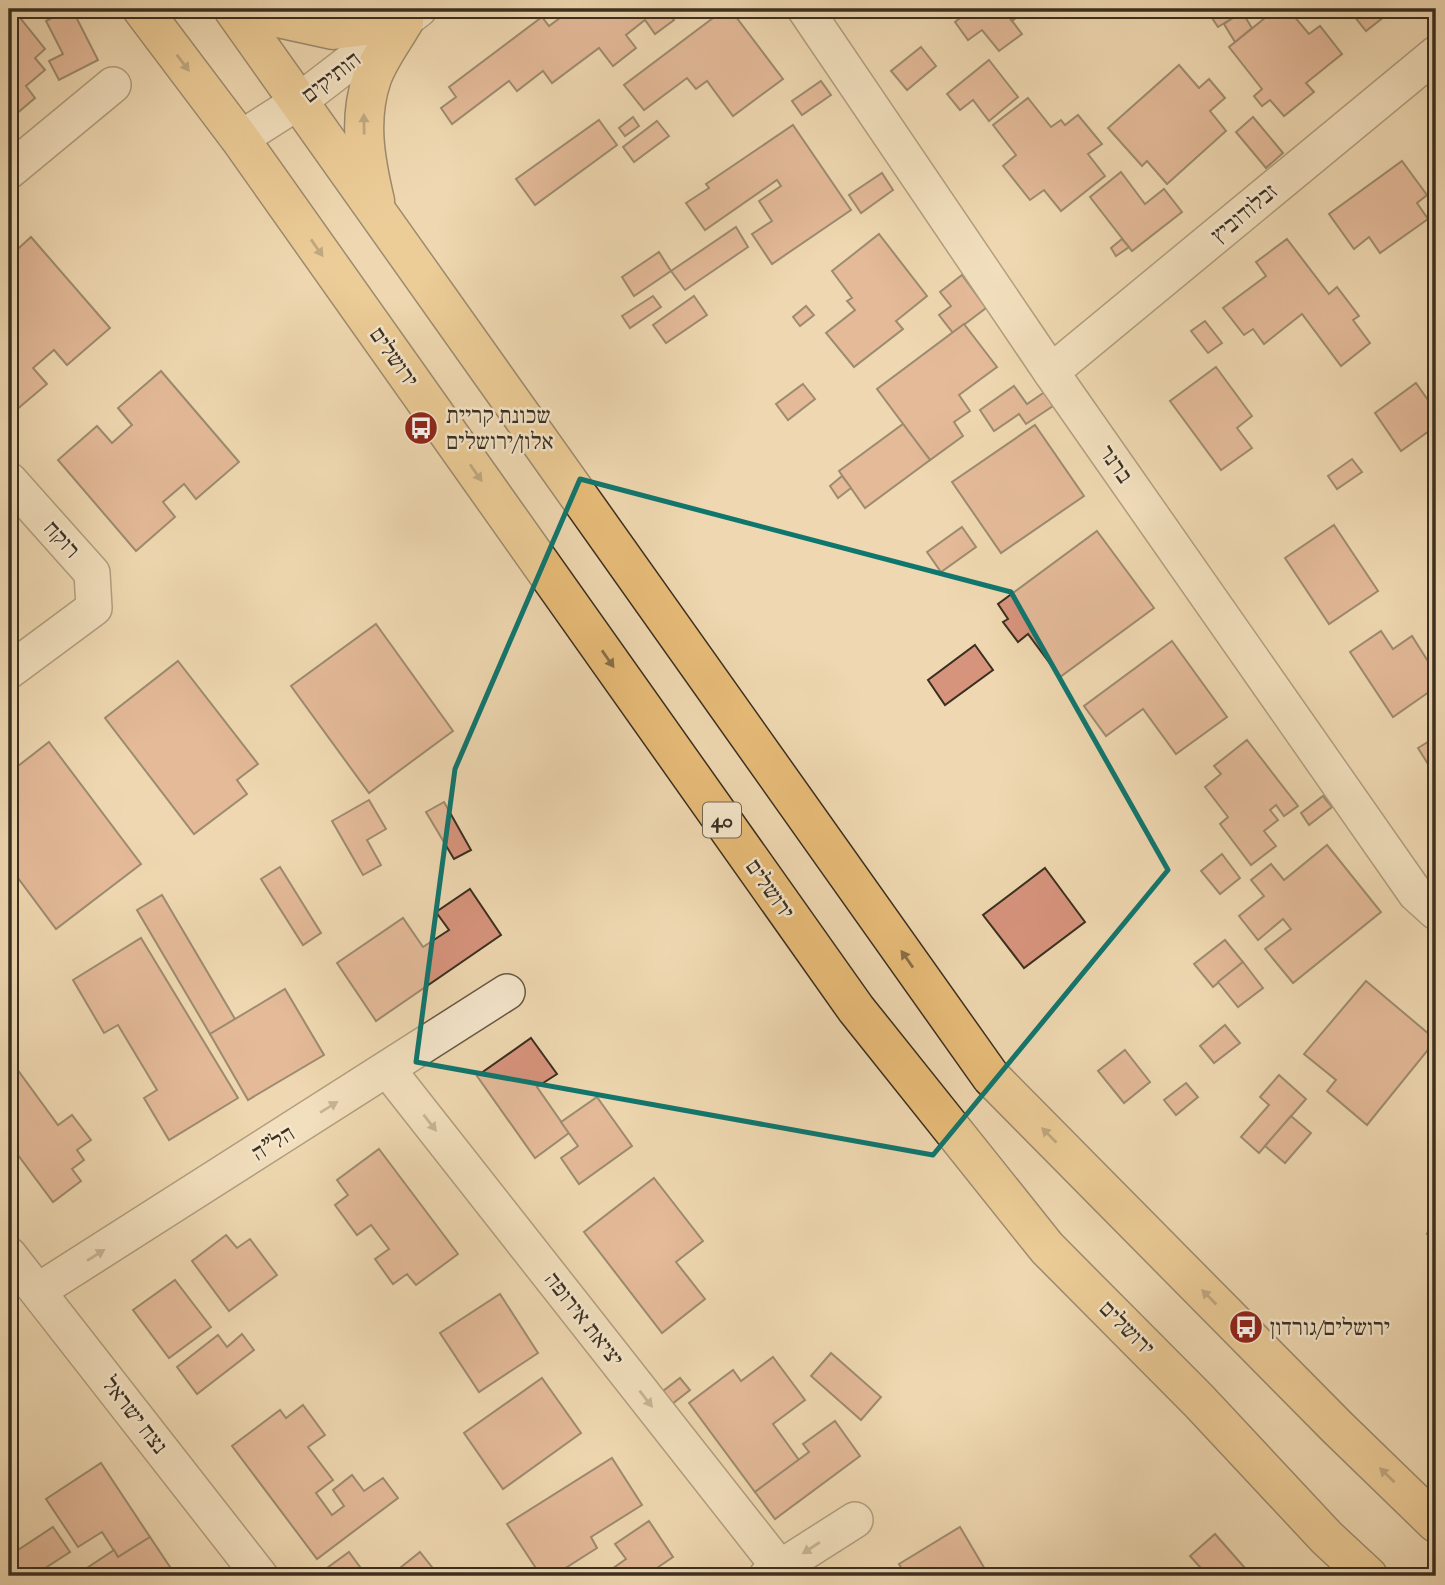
<svg xmlns="http://www.w3.org/2000/svg" width="1445" height="1585" viewBox="0 0 1445 1585" font-family="'IM FELL Double Pica','Frank Ruhl Libre',serif">
  <rect width="100%" height="100%" fill="#efd8b1"/>
  <filter id="stains"><feTurbulence type="fractalNoise" baseFrequency=".00286" numOctaves="4"/><feColorMatrix values="0 0 0 0 .2 0 0 0 0 .09 0 0 0 0 .02 0 0 0 .5 -.17"/></filter>
  <radialGradient id="worn" r=".72"><stop offset=".6" stop-color="#630" stop-opacity="0"/><stop offset="1" stop-color="#630" stop-opacity=".3"/></radialGradient>
  <!-- building -->
  <g fill="#d7947d" stroke="#3a2f20" stroke-width="2">
    <path d="M69 9H72L98 60 59 80 49 61 63 54 46 21Z"/>
    <path d="M572 9H665L674 20 655 34 645 20 626 35 636 48 613 66 599 48 552 83 543 71 517 91 509 81 452 124 441 108 456 97 449 87 542 17 549 26Z"/>
    <path d="M725 9H730L783 79 733 116 707 81 696 89 687 78 644 110 624 85Z"/>
    <path d="M972 9H1003L1022 34 999 51 982 30 968 40 955 22Z"/>
    <path d="M1003 9H1027L1012 21Z"/>
    <path d="M1206 9H1239L1242 12 1218 27Z"/>
    <path d="M1276 9H1288L1309 34 1320 26 1342 54 1306 83 1314 92 1284 116 1270 100 1262 106 1254 96 1262 89 1229 47Z"/>
    <path d="M1337 9H1394L1366 31 1350 11 1343 16Z"/>
    <path d="M1242 12 1252 28 1235 42 1224 24Z"/>
    <path d="M17 14 45 49 35 58 45 70 26 86 35 98 15 115 9 106V21Z"/>
    <path d="M921 47 936 66 907 90 891 71Z"/>
    <path d="M989 60 1018 97 989 121 973 100 960 110 947 94Z"/>
    <path d="M1179 65 1199 88 1209 79 1225 98 1210 111 1226 131 1167 184 1147 161 1142 166 1108 128Z"/>
    <path d="M821 81 831 95 802 115 792 101Z"/>
    <path d="M1028 98 1051 127 1061 120 1065 125 1078 115 1102 144 1088 154 1105 176 1061 211 1044 190 1030 200 1003 166 1016 155 993 125Z"/>
    <path d="M633 117 639 126 625 136 619 128Z"/>
    <path d="M1253 117 1283 153 1266 168 1236 132Z"/>
    <path d="M599 120 617 145 535 205 516 179Z"/>
    <path d="M657 121 669 136 634 162 623 147Z"/>
    <path d="M793 125 851 210 772 264 752 234 772 221 759 201 781 186 777 180 705 230 686 203 709 188 706 184Z"/>
    <path d="M1402 161 1427 195 1417 203 1428 219 1380 253 1369 237 1354 249 1329 214Z"/>
    <path d="M1121 172 1145 204 1164 189 1182 212 1132 251 1090 197Z"/>
    <path d="M882 173 893 190 861 213 849 195Z"/>
    <path d="M736 227 748 247 685 290 671 271Z"/>
    <path d="M879 234 927 296 896 321 903 329 854 367 826 333 855 310 847 301 852 298 832 271Z"/>
    <path d="M31 237 110 328 67 365 54 350 33 368 47 384 9 416V257Z"/>
    <path d="M1122 239 1129 247 1116 256 1111 248Z"/>
    <path d="M1287 239 1329 294 1337 287 1359 316 1353 320 1370 343 1341 366 1302 314 1264 344 1253 329 1244 335 1223 308 1266 276 1256 262Z"/>
    <path d="M659 252 671 271 634 296 622 277Z"/>
    <path d="M962 275 986 308 953 333 939 315 951 306 940 292Z"/>
    <path d="M653 296 661 307 630 328 622 316Z"/>
    <path d="M694 296 707 315 666 343 653 325Z"/>
    <path d="M806 306 814 315 800 326 793 317Z"/>
    <path d="M1205 321 1222 343 1208 353 1191 331Z"/>
    <path d="M964 324 997 367 959 395 970 411 954 422 963 436 930 460 877 389Z"/>
    <path d="M1216 367 1252 416 1237 428 1252 448 1221 470 1170 401Z"/>
    <path d="M161 371 239 462 196 499 184 484 163 502 175 517 136 551 58 460 97 426 112 443 132 425 118 408Z"/>
    <path d="M1416 383 1430 403 1436 399V426L1401 451 1375 413Z"/>
    <path d="M803 384 815 399 788 420 776 404Z"/>
    <path d="M1014 386 1027 404 1046 391 1056 404 1026 424 1019 414 994 431 980 410Z"/>
    <path d="M903 424 930 460 865 508 839 471Z"/>
    <path d="M1035 425 1084 496 1001 553 952 482Z"/>
    <path d="M1352 459 1362 472 1337 489 1328 476Z"/>
    <path d="M842 476 851 488 838 498 830 486Z"/>
    <path d="M1334 525 1378 591 1329 624 1285 558Z"/>
    <path d="M962 527 976 547 941 572 927 552Z"/>
    <path d="M1097 531 1154 608 1060 677 1028 634 1018 642 1003 622 1008 619 998 604Z"/>
    <path d="M376 624 453 731 369 793 291 686Z"/>
    <path d="M1381 631 1393 649 1412 636 1436 674V687L1393 717 1350 652Z"/>
    <path d="M1172 641 1227 717 1176 754 1143 709 1106 736 1084 706Z"/>
    <path d="M975 645 993 670 945 705 928 680Z"/>
    <path d="M178 661 258 764 237 780 247 794 194 834 105 718Z"/>
    <path d="M1436 737V777L1418 748Z"/>
    <path d="M1247 740 1298 806 1284 816 1276 805 1270 810 1278 820 1264 831 1276 846 1251 865 1220 824 1228 817 1205 787 1221 774 1214 766Z"/>
    <path d="M49 742 141 864 56 929 9 866V773Z"/>
    <path d="M1323 796 1332 807 1309 825 1301 813Z"/>
    <path d="M369 800 386 829 367 840 381 865 363 875 332 821Z"/>
    <path d="M444 802 471 850 454 859 426 812Z"/>
    <path d="M1327 845 1381 912 1293 983 1265 949 1291 929 1283 919 1258 940 1239 916 1264 896 1251 880 1271 864 1284 880Z"/>
    <path d="M1222 854 1240 878 1220 894 1201 871Z"/>
    <path d="M280 867 321 933 303 945 261 879Z"/>
    <path d="M1045 868 1085 922 1024 968 983 915Z"/>
    <path d="M470 889 501 935 376 1021 337 963 403 918 423 947 449 930 436 912Z"/>
    <path d="M162 895 235 1019 210 1034 137 910Z"/>
    <path d="M141 938 238 1098 169 1140 144 1098 157 1090 118 1025 104 1033 73 980Z"/>
    <path d="M1225 940 1243 962 1213 987 1194 964Z"/>
    <path d="M1243 962 1263 988 1238 1007 1218 982Z"/>
    <path d="M1366 981 1436 1040 1367 1125 1327 1091 1336 1080 1304 1054Z"/>
    <path d="M285 989 324 1055 248 1100 210 1034Z"/>
    <path d="M1225 1025 1240 1043 1214 1063 1200 1046Z"/>
    <path d="M531 1038 557 1074 537 1087 569 1133 535 1158 477 1076Z"/>
    <path d="M1125 1050 1150 1082 1124 1103 1098 1071Z"/>
    <path d="M17 1069 58 1125 72 1115 91 1140 77 1150 84 1160 72 1169 81 1181 53 1202 9 1143V1076Z"/>
    <path d="M1279 1075 1306 1099 1259 1153 1241 1137 1269 1105 1260 1097Z"/>
    <path d="M1186 1083 1198 1097 1176 1115 1164 1100Z"/>
    <path d="M597 1097 632 1146 579 1184 561 1158 578 1146 561 1122Z"/>
    <path d="M1291 1116 1311 1133 1285 1163 1265 1146Z"/>
    <path d="M379 1149 458 1254 416 1285 407 1274 393 1284 375 1259 389 1249 371 1225 357 1235 335 1205 348 1195 337 1180Z"/>
    <path d="M654 1178 703 1241 676 1262 705 1299 662 1333 584 1232Z"/>
    <path d="M1436 1211V1238L1427 1234Z"/>
    <path d="M226 1235 237 1248 250 1239 277 1275 229 1311 192 1261Z"/>
    <path d="M175 1280 211 1327 169 1358 133 1310Z"/>
    <path d="M500 1294 538 1353 479 1392 440 1333Z"/>
    <path d="M242 1334 254 1350 197 1394 177 1367 218 1335 227 1347Z"/>
    <path d="M831 1353 881 1397 861 1420 811 1376Z"/>
    <path d="M773 1357 805 1400 773 1424 799 1460 755 1492 689 1403 733 1370 741 1381Z"/>
    <path d="M542 1378 581 1433 503 1489 464 1433Z"/>
    <path d="M680 1378 690 1390 672 1404 663 1391Z"/>
    <path d="M303 1405 325 1435 308 1447 333 1480 316 1493 332 1515 344 1506 333 1490 352 1475 364 1491 383 1478 398 1498 317 1559 232 1446 280 1410 286 1418Z"/>
    <path d="M835 1421 860 1456 775 1519 755 1492 809 1452 803 1444Z"/>
    <path d="M612 1458 642 1505 591 1537 597 1548 553 1576H541L507 1524Z"/>
    <path d="M101 1463 150 1537 118 1557 102 1532 78 1547 46 1499Z"/>
    <path d="M649 1521 673 1557 657 1568 662 1576H612L609 1571 626 1559 615 1544Z"/>
    <path d="M53 1527 70 1552 33 1576H10L9 1556Z"/>
    <path d="M960 1527 989 1576H906L899 1564Z"/>
    <path d="M1215 1534 1252 1576H1208L1190 1556Z"/>
    <path d="M150 1537 176 1576H75L114 1550 118 1557Z"/>
    <path d="M349 1552 360 1567 347 1576H316Z"/>
    <path d="M420 1552 439 1576H390Z"/>
  </g>
  <g fill="none" stroke-linecap="round" stroke-linejoin="round">
    <!-- street casing -->
    <g stroke="#675944" stroke-width="38">
      <g id="street">
        <path d="M805 9 1051 372 1416 894 1436 912"/>
        <path d="M240 139 298 102 419 9"/>
        <path d="M9 171 113 85"/>
        <path d="M1051 372 1436 54"/>
        <path d="M9 480 92 573 94 608 9 671"/>
        <path d="M388 1070 780 1568"/>
        <path d="M9 1255 260 1576"/>
        <path d="M38 1291 507 992"/>
        <path d="M767 1576 855 1520"/>
      </g>
    </g>
    <!-- highway casing -->
    <g stroke="#3a2f20" stroke-width="41">
      <g id="highway">
        <path d="M142 9 240 139 856 1009 1047 1248 1199 1401 1327 1538 1368 1576"/>
        <path d="M233 9 991 1077 1337 1427 1436 1523"/>
        <path d="M259 9 278 18 333 30 404 21"/>
        <path d="M375 201C365 159 358 119 372 78 379 58 394 39 404 21"/>
      </g>
    </g>
    <!-- street -->
    <use href="#street" stroke="#f5e6cc" stroke-width="35"/>
    <!-- highway -->
    <use href="#highway" stroke="#e8bc78" stroke-width="38"/>
  </g>
  <!-- one-way arrows -->
  <defs><path id="oneway-solid" d="M-6-.8H1V-3.2L6.5 0L1 3.2V.8H-6Z" transform="scale(1.75)"/></defs>
  <g fill="#886e48">
    <use href="#oneway-solid" transform="translate(183 63) rotate(53)"/>
    <use href="#oneway-solid" transform="translate(364 124) rotate(-91)"/>
    <use href="#oneway-solid" transform="translate(317 248) rotate(55)"/>
    <use href="#oneway-solid" transform="translate(476 473) rotate(55)"/>
    <use href="#oneway-solid" transform="translate(608 659) rotate(55)"/>
    <use href="#oneway-solid" transform="translate(907 959) rotate(-125)"/>
    <use href="#oneway-solid" transform="translate(1049 1135) rotate(-135)"/>
    <use href="#oneway-solid" transform="translate(1209 1297) rotate(-135)"/>
    <use href="#oneway-solid" transform="translate(1387 1475) rotate(-136)"/>
  </g>
  <g fill="#988a76">
    <use href="#oneway-solid" transform="translate(329 1107) rotate(-32)"/>
    <use href="#oneway-solid" transform="translate(430 1123) rotate(52)"/>
    <use href="#oneway-solid" transform="translate(96 1255) rotate(-32)"/>
    <use href="#oneway-solid" transform="translate(646 1399) rotate(52)"/>
    <use href="#oneway-solid" transform="translate(811 1548) rotate(147)"/>
  </g>
  <!-- marked area -->
  <path d="M0 0H1445V1585H0ZM580 479 1011 592 1168 870 933 1155 416 1062 455 769Z" fill="#efd8b1" fill-opacity=".55" fill-rule="evenodd"/>
  <path fill="none" stroke="#0f766e" stroke-width="5" stroke-linejoin="round" d="M580 479 1011 592 1168 870 933 1155 416 1062 455 769Z"/>
  <!-- icons -->
  <defs>
    <g id="bus-disc" transform="scale(1.75)"><circle r="9.5" fill="#8f2418" stroke="#f5e6cc"/><path d="M-5-6H5V4H4V6H2V4H-2V6H-4V4H-5ZM-3.5-4V0h7V-4ZM-3.5 1.2v1.5H-2V1.2ZM2 1.2v1.5H3.5V1.2Z" fill="#fff"/></g>
  </defs>
  <g fill-rule="evenodd">
    <use href="#bus-disc" x="421" y="428"/>
    <use href="#bus-disc" x="1246" y="1327"/>
  </g>
  <g text-anchor="middle" dominant-baseline="central" stroke-width="5" stroke-linejoin="round" paint-order="stroke">
    <!-- shield labels -->
    <rect fill="#f5e6cc" stroke="#726654" stroke-width="2" x="703" y="802.5" width="38" height="35" rx="5"/>
    <g font-size="21" font-weight="bold" fill="#3a2f20">
      <text x="722" y="820">40</text>
    </g>
    <!-- street labels -->
    <g font-size="23" fill="#3a2f20" stroke="#f5e6cc">
      <text transform="translate(331 77) rotate(-38)">הותיקים</text>
      <text transform="translate(1244 213) rotate(-40)">זבלודוביץ</text>
      <text transform="translate(394 357) rotate(55)">ירושלים</text>
      <text transform="translate(1116 464) rotate(55)">ברנר</text>
      <text transform="translate(62 539) rotate(48)">רוקח</text>
      <text transform="translate(770 889) rotate(55)">ירושלים</text>
      <text transform="translate(273 1143) rotate(-32)">הל"ה</text>
      <text transform="translate(584 1319) rotate(52)">יציאת אירופה</text>
      <text transform="translate(1127 1328) rotate(45)">ירושלים</text>
      <text transform="translate(135 1415) rotate(52)">נצח ישראל</text>
    </g>
    <!-- poi labels -->
    <g font-size="23" fill="#3a2f20" stroke="#f5e6cc" text-anchor="start">
      <text x="446" y="415">שכונת קריית<tspan x="446" dy="26">אלון/ירושלים</tspan></text>
      <text x="1270" y="1327">ירושלים/גורדון</text>
    </g>
  </g>
  <!-- margin -->
  <rect width="1445" height="1585" fill="none" stroke="#efd8b1" stroke-width="35"/>
  <rect x="10" y="10" width="1424" height="1564" fill="none" stroke="#3a2f20" stroke-width="3.5"/>
  <rect x="18" y="18" width="1410" height="1550" fill="none" stroke="#3a2f20" stroke-width="2"/>
  <rect width="100%" height="100%" filter="url(#stains)"/>
  <rect width="100%" height="100%" fill="url(#worn)"/>
</svg>
